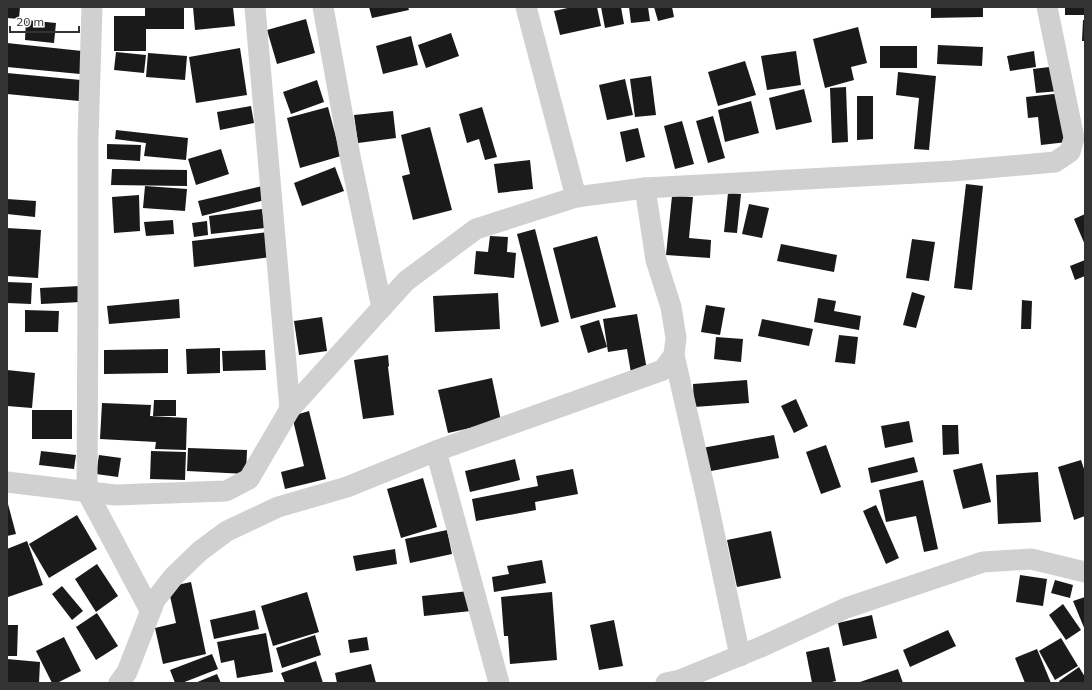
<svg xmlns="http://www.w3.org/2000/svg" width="1092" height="690" viewBox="0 0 1092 690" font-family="Mulish,sans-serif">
  <rect width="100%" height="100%" fill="#fff"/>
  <!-- building -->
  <g fill="#1a1a1a">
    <path d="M7 7H20L19 19 7 18Z"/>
    <path d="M145 7H184V29H146V51H114V16H145Z"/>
    <path d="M193 7H233L235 26 195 30Z"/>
    <path d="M369 7H408L409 10 372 18Z"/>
    <path d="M572 7H597L601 26 560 35 554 11Z"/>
    <path d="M601 7H621L624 24 605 28Z"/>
    <path d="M629 7H648L650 21 631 23Z"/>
    <path d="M654 7H672L674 17 658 21Z"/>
    <path d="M931 7H983V17L931 18Z"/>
    <rect x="1065" y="7" width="20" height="8"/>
    <path d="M306 19 315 53 277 64 267 30Z"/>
    <path d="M26 20 56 23 54 43 25 40Z"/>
    <path d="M1083 20H1085V41H1082Z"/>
    <path d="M858 27 867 63 851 67 854 80 825 88 813 39Z"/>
    <path d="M451 33 459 56 426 68 418 45Z"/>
    <path d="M411 36 418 65 383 74 376 46Z"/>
    <path d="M7 43 82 51 80 74 7 67Z"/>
    <path d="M938 45 983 47 982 66 937 64Z"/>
    <rect x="880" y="46" width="37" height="22"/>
    <path d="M240 48 247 95 196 103 189 57Z"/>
    <path d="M796 51 801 85 767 90 761 56Z"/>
    <path d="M1034 51 1036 67 1010 71 1007 56Z"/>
    <path d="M116 52 146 55 144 73 114 70Z"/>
    <path d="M148 53 187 56 185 80 146 77Z"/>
    <path d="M745 61 756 95 718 106 708 72Z"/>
    <path d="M1058 66 1060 91 1036 93 1033 69Z"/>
    <path d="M898 72 936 76 929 150 914 149 919 98 896 95Z"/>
    <path d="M7 73 81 80 79 101 7 94Z"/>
    <path d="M651 76 656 115 635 117 630 79Z"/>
    <path d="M625 79 633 115 607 120 599 85Z"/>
    <path d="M317 80 324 102 291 114 283 92Z"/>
    <path d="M846 87 848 142 832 143 830 88Z"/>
    <path d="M804 89 812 122 776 130 769 98Z"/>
    <path d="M1063 93 1067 142 1041 145 1038 117 1028 118 1026 97Z"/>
    <path d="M857 96H873V139L857 140Z"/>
    <path d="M751 101 759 133 725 142 718 110Z"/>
    <path d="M251 106 254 123 220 130 217 112Z"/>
    <path d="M328 107 341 156 300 168 287 118Z"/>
    <path d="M482 107 497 157 485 160 479 139 467 143 459 114Z"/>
    <path d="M393 111 396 138 358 143 354 115Z"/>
    <path d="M713 116 725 158 708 163 696 121Z"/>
    <path d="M682 121 694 164 675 169 664 126Z"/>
    <path d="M430 127 452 210 413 220 402 176 410 174 401 135Z"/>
    <path d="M638 128 645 157 626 162 620 132Z"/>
    <path d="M116 130 188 138 186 160 144 156 146 143 115 139Z"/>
    <path d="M107 144 141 145 140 161 107 159Z"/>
    <path d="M221 149 229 174 196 185 188 159Z"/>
    <path d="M530 160 533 189 498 193 494 164Z"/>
    <path d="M335 167 344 191 302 206 294 183Z"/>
    <path d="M112 169 187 170V186L111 185Z"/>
    <path d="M966 184 983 186 972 290 954 288Z"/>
    <path d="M145 186 187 189 185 211 143 208Z"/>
    <path d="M262 186 265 200 202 216 198 201Z"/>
    <path d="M728 193 741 194 737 233 724 232Z"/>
    <path d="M139 195 140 231 114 233 112 197Z"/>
    <path d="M672 196 693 197 689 238 711 240 710 258 666 255Z"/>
    <path d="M7 199 36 201 35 217 7 214Z"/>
    <path d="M749 204 769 208 762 238 742 234Z"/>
    <path d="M262 209 265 228 211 234 209 216Z"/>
    <path d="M1085 214V245L1074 219Z"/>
    <path d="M173 220 174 234 146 236 144 222Z"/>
    <path d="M207 221 208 235 194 237 192 223Z"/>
    <path d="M7 228 41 230 38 278 7 276Z"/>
    <path d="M535 229 559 322 541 327 517 234Z"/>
    <path d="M268 232 271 257 194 267 192 241Z"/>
    <path d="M490 236 508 237 507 252 516 253 514 278 474 274 476 251 488 252Z"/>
    <path d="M597 236 616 307 571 319 553 248Z"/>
    <path d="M912 239 935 242 929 281 906 278Z"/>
    <path d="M781 244 837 255 834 272 777 261Z"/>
    <path d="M1085 260V276L1075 280 1070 266Z"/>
    <path d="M7 282 32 283 31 304 7 303Z"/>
    <path d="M80 286 81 302 41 304 40 288Z"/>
    <path d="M912 292 925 296 916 328 903 325Z"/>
    <path d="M498 293 500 329 435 332 433 296Z"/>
    <path d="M818 298 836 301 834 311 861 316 859 330 814 322Z"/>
    <path d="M179 299 180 318 109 324 107 306Z"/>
    <path d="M1022 300 1032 301 1031 329H1021Z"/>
    <path d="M706 305 725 308 720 335 701 332Z"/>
    <path d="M25 310 59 311 58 332H25Z"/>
    <path d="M637 314 647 370 631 373 627 349 608 352 603 319Z"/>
    <path d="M322 317 327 351 299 355 294 321Z"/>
    <path d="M762 319 813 329 809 346 758 336Z"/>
    <path d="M599 320 607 347 588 353 580 326Z"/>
    <path d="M839 335 858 337 855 364 835 362Z"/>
    <path d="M716 337 743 339 741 362 714 359Z"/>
    <path d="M220 348V373L187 374 186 349Z"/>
    <path d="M168 349V373L104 374V350Z"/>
    <path d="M265 350 266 370 223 371 222 351Z"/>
    <path d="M388 355 389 366 388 367 394 415 363 419 354 360Z"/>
    <path d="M7 370 35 373 32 408 7 406Z"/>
    <path d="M492 378 501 421 448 433 438 390Z"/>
    <path d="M747 380 749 403 694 407 693 384Z"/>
    <path d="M796 399 808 426 794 433 781 406Z"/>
    <path d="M154 400H176V416H153Z"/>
    <path d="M102 403 151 405 150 416 187 418 186 450 155 449 156 442 100 439Z"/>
    <rect x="32" y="410" width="40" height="29"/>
    <path d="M309 411 326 479 285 489 281 472 304 466 292 416Z"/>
    <path d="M909 421 913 442 885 448 881 426Z"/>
    <path d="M942 425H958L959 454 943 455Z"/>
    <path d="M774 435 779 458 706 472 702 448Z"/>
    <path d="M826 445 841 487 821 494 806 452Z"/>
    <path d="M188 448 247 450 246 474 187 471Z"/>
    <path d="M41 451 76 455 74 469 39 465Z"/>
    <path d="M151 451 186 452 185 480 150 479Z"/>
    <path d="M99 455 121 458 118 477 96 474Z"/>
    <path d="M914 457 918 472 871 483 868 468Z"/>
    <path d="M515 459 520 480 470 492 465 471Z"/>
    <path d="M1081 460 1085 472V516L1074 520 1058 467Z"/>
    <path d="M982 463 991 502 963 509 953 470Z"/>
    <path d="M573 469 578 494 535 502 536 510 476 521 472 499 538 486 536 476Z"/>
    <path d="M1038 472 1041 522 998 524 996 475Z"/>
    <path d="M423 478 437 527 401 538 387 489Z"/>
    <path d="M923 480 938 549 924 552 916 516 886 522 879 490Z"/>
    <path d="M7 504H8L16 534 7 536Z"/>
    <path d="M876 505 899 558 886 564 863 511Z"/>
    <path d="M77 515 97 549 49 578 29 544Z"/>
    <path d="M447 530 452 554 410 563 405 539Z"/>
    <path d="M771 531 781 578 737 587 727 540Z"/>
    <path d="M27 541 43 585 8 597 7 593V549Z"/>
    <path d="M395 549 397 564 356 571 353 556Z"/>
    <path d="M542 560 546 583 494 592 492 577 509 574 507 566Z"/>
    <path d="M97 564 118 596 96 612 75 579Z"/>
    <path d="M1020 575 1047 579 1043 606 1016 602Z"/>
    <path d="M1055 580 1073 585 1070 598 1051 593Z"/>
    <path d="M191 582 206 654 163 664 155 628 176 623 168 587Z"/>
    <path d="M62 586 83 611 72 620 52 594Z"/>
    <path d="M469 591 471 611 424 616 422 596Z"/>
    <path d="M307 592 319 632 273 646 261 606Z"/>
    <path d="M552 592 557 660 510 664 508 636H504L501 597Z"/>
    <path d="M1085 597V630L1073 601Z"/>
    <path d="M1063 604 1081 630 1066 640 1049 615Z"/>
    <path d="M255 610 259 629 214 639 210 620Z"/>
    <path d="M97 613 118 646 96 660 76 627Z"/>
    <path d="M872 615 877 638 843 646 838 623Z"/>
    <path d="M614 620 623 666 599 670 590 625Z"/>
    <path d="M7 625H18L17 656H7Z"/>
    <path d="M948 630 956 646 910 667 903 650Z"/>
    <path d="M266 633 273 672 237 678 234 660 221 663 217 642Z"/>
    <path d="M315 635 321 655 282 668 276 648Z"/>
    <path d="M64 637 81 671 57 683H52L36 651Z"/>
    <path d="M367 637 369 650 350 653 348 640Z"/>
    <path d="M1061 638 1078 666 1055 680 1039 651Z"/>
    <path d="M829 647 836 681 828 683H812L806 652Z"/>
    <path d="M1037 649 1051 683H1025L1015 658Z"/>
    <path d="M212 654 218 669 182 683H175L170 670Z"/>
    <path d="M7 659 40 662 39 683H7Z"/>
    <path d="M316 661 323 683H285L281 673Z"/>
    <path d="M371 664 376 683H337L335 673Z"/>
    <path d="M1079 667 1085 677V683H1060L1059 681Z"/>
    <path d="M898 669 903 683H857Z"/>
    <path d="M217 674 221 683H195Z"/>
  </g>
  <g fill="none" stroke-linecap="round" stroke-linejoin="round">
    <!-- minor -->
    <g stroke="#d0d0d0" stroke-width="21">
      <path d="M92 7 88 139V289L87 492 150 610"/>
      <path d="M323 7 350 156 382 308"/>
      <path d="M526 7 576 197"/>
      <path d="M255 8 290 409"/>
      <path d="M674 355 706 495 740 656"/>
      <path d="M436 451 499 683"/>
      <path d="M7 482 115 495 226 491 249 479 290 409 406 281 476 229 576 197 645 188 953 171 1055 162 1070 152 1074 138 1047 7"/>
      <path d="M119 683 127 672 155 600 174 576 200 551 227 531 278 507 347 487 436 451 663 370 674 355 676 338 671 307 656 260 645 188"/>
      <path d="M666 683 680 680 761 647 846 608 983 562 1031 559 1085 572"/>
    </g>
  </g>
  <!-- border -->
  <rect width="1092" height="690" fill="none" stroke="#333333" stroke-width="16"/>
  <!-- scale -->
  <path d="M10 26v6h69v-6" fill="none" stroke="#333333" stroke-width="2"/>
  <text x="16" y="26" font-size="12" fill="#333333" stroke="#ffffff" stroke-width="3" paint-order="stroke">20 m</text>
</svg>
